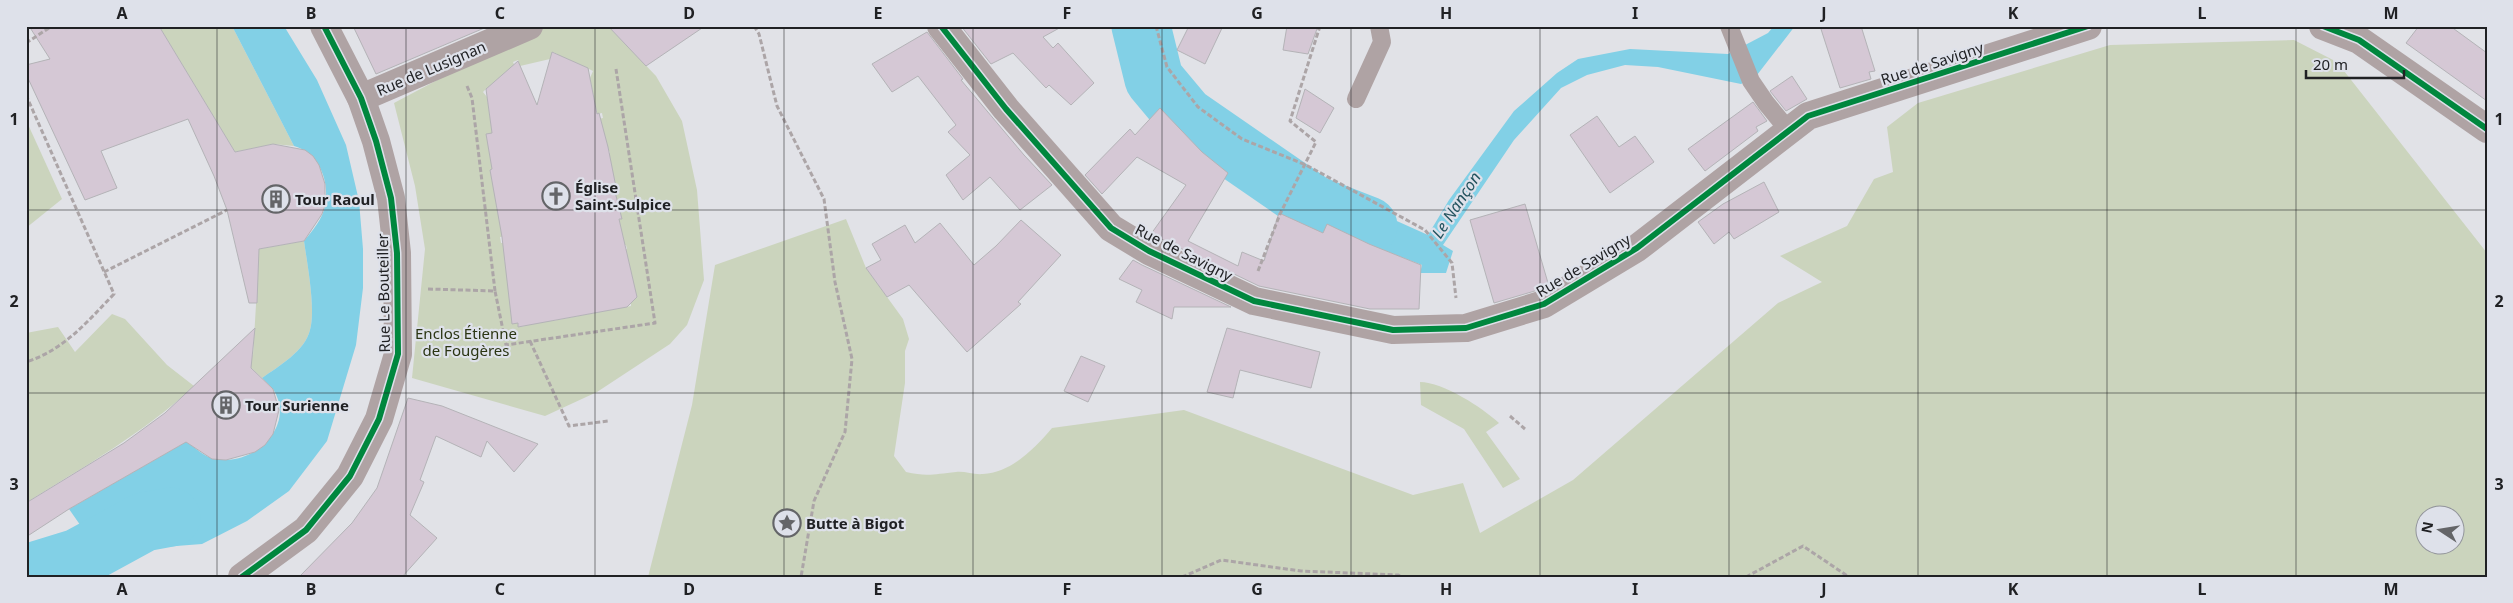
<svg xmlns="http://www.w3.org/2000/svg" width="2513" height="603" viewBox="0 0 2513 603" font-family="'Noto Sans',sans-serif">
  <rect width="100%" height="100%" fill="#e1e2e7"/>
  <!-- green -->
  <g fill="#cbd4bd" fill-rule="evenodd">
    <path d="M159 26H232L294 146 273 144 235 152Z"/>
    <path d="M539 26H608L656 76 682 121 697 190 704 280 687 325 670 344 597 392 545 416 412 378 425 249 415 186 394 103ZM553 52 557 54 556 61 586 74 589 69 593 71 590 78 597 114 602 113 603 118 598 119 603 149 608 148 610 153 603 154 609 183 615 182 616 187 610 189 621 219 615 220 620 245H626L627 249 620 250 624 271 631 270V306L552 321 551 316 524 322 525 326 519 327 508 293 510 291V262L505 263 504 258 509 257 507 243H501L500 237 506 236 503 209 497 210 496 205 502 204 490 170 498 169 487 97 483 92 487 88 492 92 515 67 513 62 518 60 520 66 550 59Z"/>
    <path d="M2294 40 2337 62 2487 253V577H648L692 405 715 265 846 219 866 268 903 319 909 339 905 351V383L894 456 906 472C927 477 935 474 956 472 965 471 974 475 983 474 1011 473 1035 448 1052 428L1184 410 1413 495 1463 483 1480 533 1573 480 1778 303 1822 282 1780 256 1847 226 1874 179 1893 172 1887 127 1918 103 2110 45ZM2426 516H2456V546H2426Z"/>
    <path d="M26 120 62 199 26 228Z"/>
    <path d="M304 241C307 263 316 309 310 330 305 351 279 366 262 378L243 360 253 355 258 271 254 250Z"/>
    <path d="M112 314 125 319 167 365 194 386C143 434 84 466 26 503V333L58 327 75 352Z"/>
    <path d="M1420 382C1443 382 1483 408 1499 423L1486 432 1520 479 1503 488 1464 429 1421 405Z"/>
  </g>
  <!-- water -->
  <g fill="#82d0e6">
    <path d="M232 26H284L317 80 346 145 359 201 363 249V288L356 345 327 441 289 491 247 521 202 544 99 552 69 509 187 441C194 447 203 456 212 458 250 470 298 427 273 389 270 385 265 382 262 378 279 366 305 351 310 330 316 309 307 263 304 241 312 231 323 219 325 205 330 179 318 153 294 146Z"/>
    <path d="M1123 26H1150L1154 55 1167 81 1216 135 1295 174 1283 201 1228 173 1193 143 1160 108 1140 80Z"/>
    <path d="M1774 26H1795L1757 75 1741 84 1658 67 1625 65 1587 75 1561 88 1514 140 1443 245 1453 251 1446 273H1420L1422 265 1370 245 1290 205 1301 178 1428 235 1449 200 1514 111 1557 73 1578 59 1630 49 1728 54 1768 33Z"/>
  </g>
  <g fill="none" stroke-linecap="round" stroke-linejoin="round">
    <!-- river -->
    <g stroke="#82d0e6" stroke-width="59">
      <path d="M1141 26 1154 79 1185 116 1314 205 1368 226"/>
      <path d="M26 574 78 558 144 522 171 517"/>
    </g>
  </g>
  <!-- building -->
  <g fill="#d5c8d5" stroke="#b4b3b7">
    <path d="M29 26H159L235 152 273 144 305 150 313 156 319 165 325 184V205L322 214 304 241 259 249 257 303H249L227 210 214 176 188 119 101 151 117 188 85 200 26 74V65L50 59Z"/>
    <path d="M353 26H489L376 74Z"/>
    <path d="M608 26H705L646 66Z"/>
    <path d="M961 26H1063L1043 37 1053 48 1058 43 1094 83 1071 105 1049 85 1046 88 1013 53 991 64Z"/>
    <path d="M1189 26H1223L1205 64 1177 50Z"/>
    <path d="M1287 26H1318L1308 54 1283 50Z"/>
    <path d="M1820 26H1861L1875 71 1869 72 1871 79 1840 88Z"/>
    <path d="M2419 26H2450L2487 53V101L2406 43Z"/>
    <path d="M927 32 963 79 961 80 1024 155 1052 185 1020 210 990 177 963 200 946 175 970 155 948 132 956 125 918 76 892 92 872 64Z"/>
    <path d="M552 52 588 68 597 114 599 113 608 147 616 187 614 188 622 219H619L637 297 627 307 518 327V323L512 324 502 237 490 170 492 169 486 134 492 133 486 89 518 61 537 105Z"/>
    <path d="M1792 76 1807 99 1786 111 1770 91Z"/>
    <path d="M1305 89 1334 108 1320 133 1296 118Z"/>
    <path d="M1753 102 1767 121 1756 127 1758 131 1705 171 1688 149Z"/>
    <path d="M1160 108 1202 152 1228 173 1188 241 1238 266 1242 252 1264 261 1279 213 1323 233 1327 224 1369 244 1421 265 1419 309H1370L1259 286 1151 234 1186 185 1137 157 1102 194 1085 175 1130 129 1135 135Z"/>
    <path d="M1597 116 1619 147 1635 136 1654 162 1610 193 1570 135Z"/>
    <path d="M1764 182 1779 212 1734 239 1729 232 1714 244 1698 222 1723 204Z"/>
    <path d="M1525 204 1548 283 1538 290 1494 303 1470 220Z"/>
    <path d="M1021 220 1061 255 1018 302 1021 304 967 352 909 285 887 297 866 268 881 260 872 244 905 225 915 243 940 223 974 265 996 246Z"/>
    <path d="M1133 260 1142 265 1231 307H1174L1172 319 1136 302 1142 290 1119 279Z"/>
    <path d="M255 328 251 368 273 389 279 410 273 434 265 445 255 452 226 460 212 459 186 442 69 509 26 537V503L124 443 165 413Z"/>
    <path d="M1227 328 1320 352 1311 388 1240 370 1233 398 1207 392Z"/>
    <path d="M1081 356 1105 366 1088 402 1064 391Z"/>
    <path d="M408 398 442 406 538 444 514 472 487 441 481 457 436 436 420 480 424 482 410 515 437 538 402 577H299L352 523 377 488Z"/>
  </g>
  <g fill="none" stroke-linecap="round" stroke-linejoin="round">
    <!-- path -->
    <g stroke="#aca5a7" stroke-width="3" stroke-dasharray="5 2.5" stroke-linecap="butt">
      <path d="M754 26 759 34 777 106 824 199 835 282 852 359 845 432 814 501 801 577"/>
      <path d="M1156 26 1167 67 1198 107 1242 139 1306 165 1425 230 1452 263 1456 298"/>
      <path d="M26 43 52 26"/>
      <path d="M467 86 472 98 495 291"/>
      <path d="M26 95 114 294C87 322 64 350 26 362"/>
      <path d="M1258 271 1280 214 1316 142 1290 121 1320 26"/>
      <path d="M104 272 227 210"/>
      <path d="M428 289 495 291 506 345 655 323 616 69"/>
      <path d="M530 341 569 426 608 421"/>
      <path d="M1510 416 1525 429"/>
      <path d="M1182 577 1221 560 1301 571 1398 575 1403 577"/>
      <path d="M1746 577 1803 546 1849 577"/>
    </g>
    <!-- service -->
    <g stroke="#afa3a4" stroke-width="18">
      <path d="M1729 26 1751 81 1766 103 1789 131"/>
      <path d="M1356 99 1382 42 1379 26"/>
    </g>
    <!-- minor -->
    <g stroke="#afa3a4" stroke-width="28">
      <path d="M941 26 1006 109 1111 228 1149 251 1254 301 1393 330 1466 328 1544 304 1637 248 1808 116 2088 26"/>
      <path d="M2323 26 2359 40 2487 129"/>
      <path d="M361 98 529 26"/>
      <path d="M242 577 306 530 350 476 379 419 398 354 397 253 391 198 376 141 361 98 324 26"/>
    </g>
    <!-- cycleway casing -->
    <g stroke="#dee1ea" stroke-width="9">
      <g id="cycleway">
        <path d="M941 26 1006 109 1111 228 1149 251 1254 301 1393 330 1466 328 1544 304 1637 248 1808 116 2088 26"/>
        <path d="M2323 26 2359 40 2487 129"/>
        <path d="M242 577 306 530 350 476 379 419 398 354 397 253 391 198 376 141 361 98 324 26"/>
      </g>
    </g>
    <!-- cycleway -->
    <use href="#cycleway" stroke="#00873e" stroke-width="6"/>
  </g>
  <!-- grid -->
  <path fill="none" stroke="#202124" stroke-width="1" stroke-opacity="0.55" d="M217 26V577M406 26V577M595 26V577M784 26V577M973 26V577M1162 26V577M1351 26V577M1540 26V577M1729 26V577M1918 26V577M2107 26V577M2296 26V577M26 210H2487M26 393H2487"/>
  <!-- icons -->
  <defs>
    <g id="church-ring" transform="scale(1.4375)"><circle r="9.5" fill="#dee1ea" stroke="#646568" stroke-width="1.5"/><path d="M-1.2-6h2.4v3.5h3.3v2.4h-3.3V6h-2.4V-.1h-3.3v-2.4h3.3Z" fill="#646568"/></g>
    <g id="building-ring" transform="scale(1.4375)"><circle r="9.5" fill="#dee1ea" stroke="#646568" stroke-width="1.5"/><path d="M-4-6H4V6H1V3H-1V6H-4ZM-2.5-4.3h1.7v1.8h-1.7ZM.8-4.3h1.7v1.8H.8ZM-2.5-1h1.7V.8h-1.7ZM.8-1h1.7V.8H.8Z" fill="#646568"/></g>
    <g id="sight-ring" transform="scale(1.4375)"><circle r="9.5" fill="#dee1ea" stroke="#646568" stroke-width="1.5"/><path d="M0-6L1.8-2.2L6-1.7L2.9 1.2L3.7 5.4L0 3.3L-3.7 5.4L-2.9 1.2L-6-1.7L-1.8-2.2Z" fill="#646568"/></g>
  </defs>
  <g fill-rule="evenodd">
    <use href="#church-ring" x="556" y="196"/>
    <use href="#building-ring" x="276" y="199"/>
    <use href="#building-ring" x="226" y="405"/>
    <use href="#sight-ring" x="787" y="523"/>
  </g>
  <g text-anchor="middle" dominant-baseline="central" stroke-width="4.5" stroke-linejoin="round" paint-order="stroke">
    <!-- street labels -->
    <g font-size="15" fill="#202124" stroke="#dee1ea">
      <text transform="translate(1932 63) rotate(-18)">Rue de Savigny</text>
      <text transform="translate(431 68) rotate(-23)">Rue de Lusignan</text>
      <text transform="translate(1184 252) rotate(27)">Rue de Savigny</text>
      <text transform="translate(1583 265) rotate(-31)">Rue de Savigny</text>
      <text transform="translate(383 293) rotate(-91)">Rue Le Bouteiller</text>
    </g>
    <!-- poi labels -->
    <g font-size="15" font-weight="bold" fill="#202124" stroke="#dee1ea" text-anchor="start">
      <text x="575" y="187">Église<tspan x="575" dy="17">Saint-Sulpice</tspan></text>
      <text x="295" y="199">Tour Raoul</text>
      <text x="245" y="405">Tour Surienne</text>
      <text x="806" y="523">Butte à Bigot</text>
    </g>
    <!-- park labels -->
    <g font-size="15" fill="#2b3513" stroke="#dee1ea">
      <text x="466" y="333">Enclos Étienne<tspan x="466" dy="17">de Fougères</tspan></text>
    </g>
    <!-- water labels -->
    <g font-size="16" font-style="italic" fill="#245460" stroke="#dee1ea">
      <text transform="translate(1456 205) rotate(-57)">Le Nançon</text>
    </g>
  </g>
  <!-- border -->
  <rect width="2513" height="603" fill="none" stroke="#dee1ea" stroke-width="55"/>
  <!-- north arrow -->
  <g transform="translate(2440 530) rotate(282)"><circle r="24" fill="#dee1ea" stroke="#92949b"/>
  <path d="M0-4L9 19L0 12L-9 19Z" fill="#646568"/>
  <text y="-8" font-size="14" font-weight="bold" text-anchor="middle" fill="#202124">N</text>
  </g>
  <!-- scale -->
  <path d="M2306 70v8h98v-8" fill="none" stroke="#202124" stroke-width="2.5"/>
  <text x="2313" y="70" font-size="15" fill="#202124" stroke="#dee1ea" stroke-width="4" paint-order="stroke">20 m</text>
  <rect x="28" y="28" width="2458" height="548" fill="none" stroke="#202124" stroke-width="2"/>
  <g font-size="16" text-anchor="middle" font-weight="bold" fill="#202124">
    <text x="122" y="19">A</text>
    <text x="311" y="19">B</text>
    <text x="500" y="19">C</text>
    <text x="689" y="19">D</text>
    <text x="878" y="19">E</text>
    <text x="1067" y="19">F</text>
    <text x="1257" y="19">G</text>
    <text x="1446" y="19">H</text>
    <text x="1635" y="19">I</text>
    <text x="1824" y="19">J</text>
    <text x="2013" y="19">K</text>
    <text x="2202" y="19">L</text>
    <text x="2391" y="19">M</text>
    <text x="14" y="125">1</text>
    <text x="2499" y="125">1</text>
    <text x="14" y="307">2</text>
    <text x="2499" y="307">2</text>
    <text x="14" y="490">3</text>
    <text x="2499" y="490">3</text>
    <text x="122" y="595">A</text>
    <text x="311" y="595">B</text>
    <text x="500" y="595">C</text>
    <text x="689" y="595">D</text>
    <text x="878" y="595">E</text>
    <text x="1067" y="595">F</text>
    <text x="1257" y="595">G</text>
    <text x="1446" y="595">H</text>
    <text x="1635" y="595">I</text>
    <text x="1824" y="595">J</text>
    <text x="2013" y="595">K</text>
    <text x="2202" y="595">L</text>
    <text x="2391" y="595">M</text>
  </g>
</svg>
